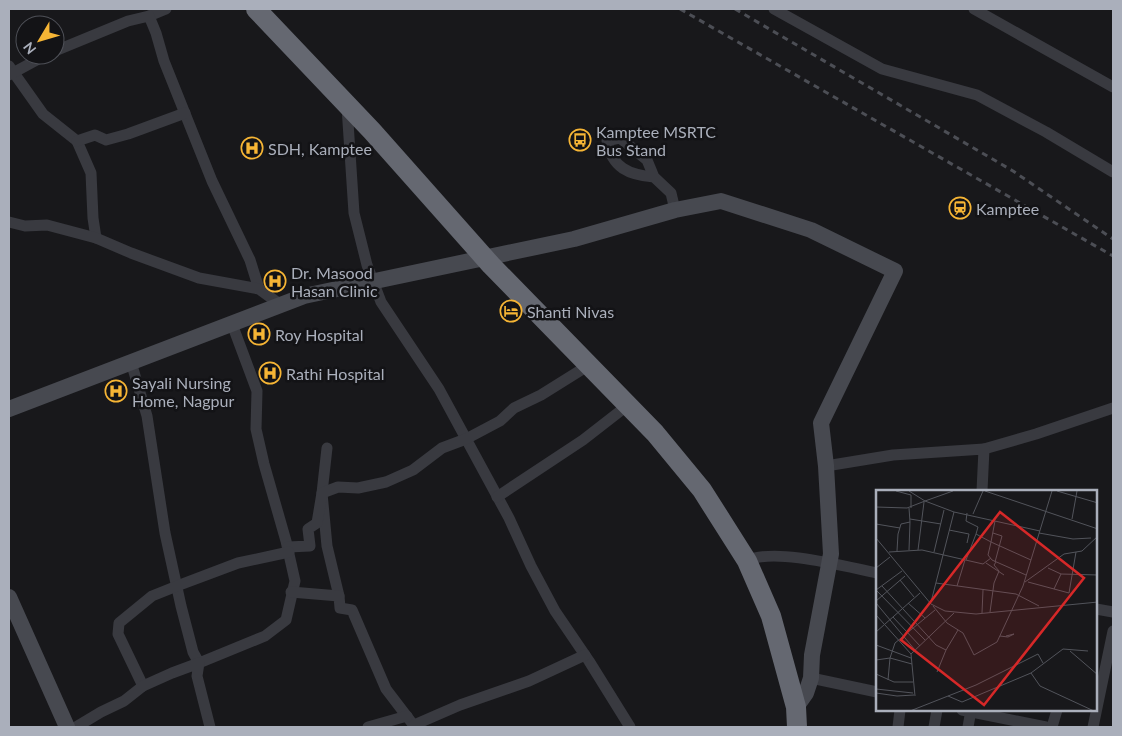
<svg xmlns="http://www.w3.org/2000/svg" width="1122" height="736" viewBox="0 0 1122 736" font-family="Lato,sans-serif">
  <rect width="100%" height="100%" fill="#18181b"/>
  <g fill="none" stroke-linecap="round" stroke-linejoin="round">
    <!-- street -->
    <g stroke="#393a40" stroke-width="11">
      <path d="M774 9 882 69 977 95 1046 132 1113 172"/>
      <path d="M974 9 1113 87"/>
      <path d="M149 16 166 9"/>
      <path d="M55 51 128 21 149 16 156 33 164 61 212 181 250 260 259 289"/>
      <path d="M9 66 43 114 77 141 91 173 93 218 96 238"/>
      <path d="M9 75 46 55"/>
      <path d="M347 107 354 213 367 265 381 302 439 389 509 518 531 566 555 611 589 661 630 727"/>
      <path d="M77 141 95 135 106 140 128 134 185 113"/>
      <path d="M654 177C629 175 612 168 607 141L620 138 647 160 654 177 671 193 675 210"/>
      <path d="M9 222 25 226 47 225 96 238 131 253 199 278 259 289 281 305"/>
      <path d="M131 362 147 416 165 533 181 606 193 652 199 663 265 636 286 620 295 581 286 541 264 464 256 429 257 391 232 324"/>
      <path d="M327 448 322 493 327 546 339 596"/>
      <path d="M984 449 1036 434 1113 408"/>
      <path d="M826 466 893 455 984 449 982 491"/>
      <path d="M497 497 583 440 628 405"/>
      <path d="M288 547 310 546 308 529 317 523 322 493 338 487 358 488 386 482 413 470 442 448 466 439 500 421 514 408 541 395 589 365"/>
      <path d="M747 561C773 547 847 567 877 573"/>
      <path d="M291 592 339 596 340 608 352 610 386 689 415 727"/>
      <path d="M1096 609 1113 612"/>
      <path d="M811 678 877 692"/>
      <path d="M143 686 118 634 119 623 152 596 177 586 238 563 289 552"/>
      <path d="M962 710 1046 727"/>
      <path d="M414 725 460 705 529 681 585 655"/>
      <path d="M76 727 101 712 124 701 143 686 172 673 199 663 197 676 210 727"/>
      <path d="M368 727 407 716"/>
      <path d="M898 727 900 710"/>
      <path d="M934 727 937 710"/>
      <path d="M968 727 971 710"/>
      <path d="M1052 727 1057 710"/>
      <path d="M1093 727 1113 631"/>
    </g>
    <!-- secondary -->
    <g stroke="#474950" stroke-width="16">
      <path d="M9 409 304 296 574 239 675 210 721 201 811 230 895 271 821 423 826 466 831 554 812 655 811 678 806 693 796 707"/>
      <path d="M9 597 67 727"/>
    </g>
    <!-- highway -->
    <path stroke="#656871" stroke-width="20" d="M256 9 372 131 491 265 655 433 702 490 747 561 771 616 796 707 797 727"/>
    <!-- rail -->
    <g stroke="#4c4e55" stroke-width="3" stroke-dasharray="6 5" stroke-linecap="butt">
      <path d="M680 9 1113 256"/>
      <path d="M735 9 1013 171 1113 239"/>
    </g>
  </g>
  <!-- icons -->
  <defs>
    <g id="bus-ring" transform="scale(1.125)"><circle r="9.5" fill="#131316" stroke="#f6b535" stroke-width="1.5"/><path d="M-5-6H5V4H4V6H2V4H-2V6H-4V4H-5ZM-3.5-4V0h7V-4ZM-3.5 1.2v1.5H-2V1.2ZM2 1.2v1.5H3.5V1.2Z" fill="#f6b535"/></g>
    <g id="hospital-ring" transform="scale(1.125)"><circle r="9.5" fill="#131316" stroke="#f6b535" stroke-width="1.5"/><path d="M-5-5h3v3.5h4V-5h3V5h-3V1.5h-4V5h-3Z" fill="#f6b535"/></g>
    <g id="station-ring" transform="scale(1.125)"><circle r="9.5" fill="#131316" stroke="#f6b535" stroke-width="1.5"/><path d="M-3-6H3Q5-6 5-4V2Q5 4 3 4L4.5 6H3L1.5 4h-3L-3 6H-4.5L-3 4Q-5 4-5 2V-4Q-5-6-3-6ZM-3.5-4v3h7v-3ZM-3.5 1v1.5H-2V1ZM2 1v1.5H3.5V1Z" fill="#f6b535"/></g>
    <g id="hotel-ring" transform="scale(1.125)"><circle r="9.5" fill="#131316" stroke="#f6b535" stroke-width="1.5"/><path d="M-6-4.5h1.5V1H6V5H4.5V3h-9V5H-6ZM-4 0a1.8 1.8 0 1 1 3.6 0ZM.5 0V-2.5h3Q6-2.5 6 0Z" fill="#f6b535"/></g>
  </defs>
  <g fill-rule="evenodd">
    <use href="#bus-ring" x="580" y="140"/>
    <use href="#hospital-ring" x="252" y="148"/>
    <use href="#station-ring" x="960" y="208"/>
    <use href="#hospital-ring" x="275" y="281"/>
    <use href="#hotel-ring" x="511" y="311"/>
    <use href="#hospital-ring" x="259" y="334"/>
    <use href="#hospital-ring" x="270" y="373"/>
    <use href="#hospital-ring" x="116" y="391"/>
  </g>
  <g text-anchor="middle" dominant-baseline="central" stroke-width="5" stroke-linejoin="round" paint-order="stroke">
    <!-- poi labels -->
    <g font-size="16" fill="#aaafbb" stroke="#131316" text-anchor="start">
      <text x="596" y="131">Kamptee MSRTC<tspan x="596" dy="18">Bus Stand</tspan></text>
      <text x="268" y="148">SDH, Kamptee</text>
      <text x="976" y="208">Kamptee</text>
      <text x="291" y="272">Dr. Masood<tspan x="291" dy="18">Hasan Clinic</tspan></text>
      <text x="527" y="311">Shanti Nivas</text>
      <text x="275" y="334">Roy Hospital</text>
      <text x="286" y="373">Rathi Hospital</text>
      <text x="132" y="382">Sayali Nursing<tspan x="132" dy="18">Home, Nagpur</tspan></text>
    </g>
  </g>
  <!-- overview -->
  <g transform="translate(876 490)">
    <rect width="221" height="221" fill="#18181b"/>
    <path fill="none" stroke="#52545b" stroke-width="1" d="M20 1 35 5V18M77 1 49 11 78 22M109 1 222 39M181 1 222 13M0 17 31 18 49 11 33 1M91 23 90 31 102 37 100 44 115 52 119 31M97 24 107 1M34 29 65 34M196 29 201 1M0 34 24 38M73 40 93 44 91 53M117 43 126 46 119 72M163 43 197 49 215 48M0 48 55 114 69 121 100 124 222 112M33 60 34 32M42 60 48 12M21 61 22 44 25 34 34 32 33 18M13 62 46 60 107 74 115 68M58 62 68 20M90 70 100 44M110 73 128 85M0 78 14 67M172 78 185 84 222 85M26 81 0 100 49 150M150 85 116 70 112 65 115 52 155 70M24 90 38 107M149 92 188 64 206 61 222 46M152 92 193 103 200 62M60 93 140 104 163 116M6 96 60 155 70 160 82 140M81 96 89 70M178 99 185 84M0 111 29 86M55 112 78 22 164 41M0 113 39 160M32 113 49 128M57 116 71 133 87 143 98 165 121 152 147 96 176 1M114 122 118 93 123 81 118 75 120 72M106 123 107 100M0 125 35 164 39 206M17 127 44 156M0 142 44 103M124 146 132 147 138 144 130 146M0 155 35 168M194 161 222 185M35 164 78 123M0 170 14 168 19 153 59 120M61 182 70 160M155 183 164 196 218 221M0 184 18 192H37M12 190 14 168 36 174M0 199 37 203M0 203 21 206 38 205M72 206 86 212 155 183 187 159 212 161M34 221 100 195 162 164 167 173"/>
    <path fill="#d62828" fill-opacity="0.15" stroke="#d62828" stroke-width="2.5" d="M124 22 208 88 108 215 25 150Z"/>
    <rect width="221" height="221" fill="none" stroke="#aaafbb" stroke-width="2.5"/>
  </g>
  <!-- border -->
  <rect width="1122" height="736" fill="none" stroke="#aaafbb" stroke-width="20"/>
  <!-- north arrow -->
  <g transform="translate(40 40) rotate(232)"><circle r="24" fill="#131316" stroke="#4f5158"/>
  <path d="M0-4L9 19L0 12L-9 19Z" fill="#f6b535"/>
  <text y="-8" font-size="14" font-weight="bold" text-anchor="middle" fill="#aaafbb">N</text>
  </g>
</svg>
